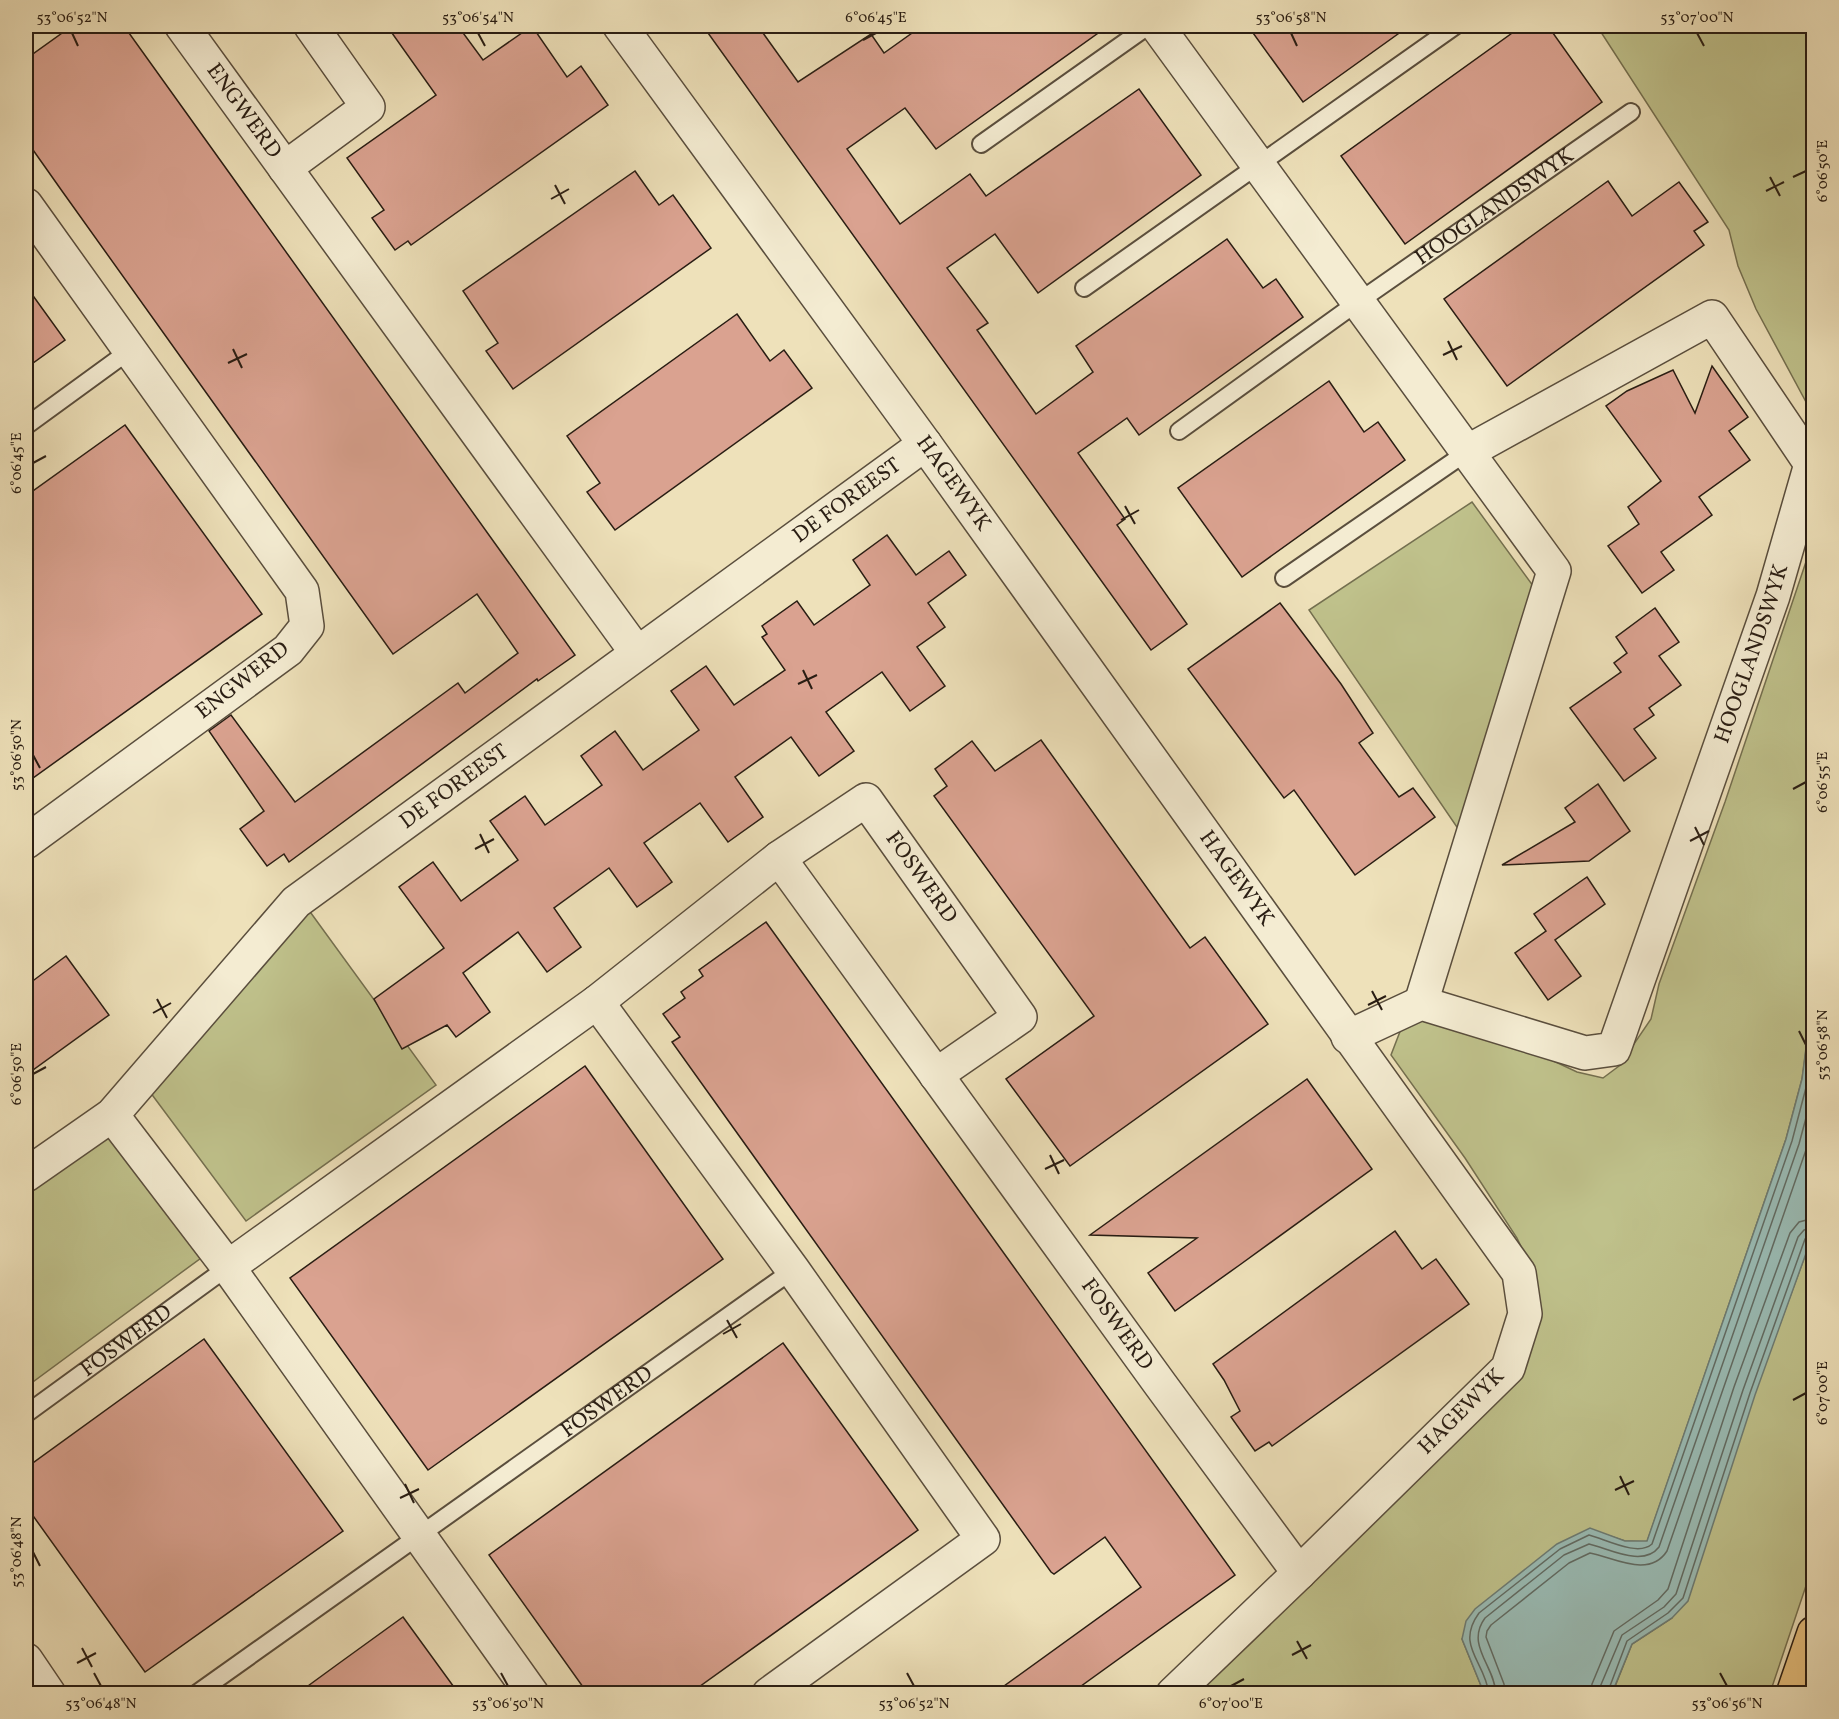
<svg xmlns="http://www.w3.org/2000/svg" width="1839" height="1719" viewBox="0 0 1839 1719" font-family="Vollkorn,serif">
  <rect width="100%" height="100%" fill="#eee1ba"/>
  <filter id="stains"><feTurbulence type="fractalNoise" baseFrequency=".00333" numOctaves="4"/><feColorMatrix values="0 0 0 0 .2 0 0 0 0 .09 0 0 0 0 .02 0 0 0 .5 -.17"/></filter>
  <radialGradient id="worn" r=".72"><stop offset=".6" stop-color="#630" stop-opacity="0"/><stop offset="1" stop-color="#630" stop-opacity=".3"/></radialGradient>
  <!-- green -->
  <g fill="#bfc18b" stroke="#746f4f" stroke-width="1.5">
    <path d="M1597 26H1795L1813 35V415L1756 309 1738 266 1729 230Z"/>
    <path d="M1472 502 1555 616 1476 855 1309 610Z"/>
    <path d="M1813 541 1814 993 1802 1079 1786 1139 1647 1542 1625 1541 1589 1529 1462 1639 1484 1693 1179 1694 1521 1364 1531 1268 1517 1238 1465 1158 1391 1055 1401 1029 1410 1022 1434 1020 1479 1026 1577 1072 1603 1078 1619 1066 1651 1019 1659 984 1725 802Z"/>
    <path d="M308 909 436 1085 246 1221 150 1092Z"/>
    <path d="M110 1136 201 1258 26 1387V1194Z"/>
    <path d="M1813 1234V1565L1770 1693 1612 1694 1632 1644 1672 1618Z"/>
  </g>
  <!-- water -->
  <path fill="#9abcb5" stroke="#6d7c74" stroke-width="1.5" d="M1813 993V1234L1755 1395 1688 1601 1672 1618 1632 1644 1612 1693H1484L1462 1639 1466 1621 1475 1609 1557 1544 1590 1528 1625 1541H1647L1786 1139 1802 1079Z"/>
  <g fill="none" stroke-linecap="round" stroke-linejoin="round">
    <!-- shore -->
    <g stroke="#626c64" stroke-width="1.5">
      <path d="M1489 1694C1485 1661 1455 1646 1479 1613L1560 1549 1589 1535C1605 1539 1638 1557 1652 1544L1792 1141 1808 1080 1814 1038"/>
      <path d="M1496 1694C1495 1666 1465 1645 1485 1618L1564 1555 1589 1544C1608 1548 1643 1568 1659 1547L1799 1144 1814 1088"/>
      <path d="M1505 1694 1504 1684 1486 1637 1487 1631 1491 1625 1569 1563 1590 1553C1613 1557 1649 1579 1667 1551L1807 1147 1814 1124"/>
      <path d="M1591 1694 1592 1684 1614 1631 1658 1600 1668 1589 1734 1387 1790 1233 1799 1222 1814 1218"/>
      <path d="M1600 1694V1687L1622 1635 1664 1607 1676 1594 1743 1390 1798 1237 1804 1230 1814 1227"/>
      <path d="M1607 1694 1627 1641 1668 1613 1683 1598 1750 1393 1805 1239 1809 1235H1814"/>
    </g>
  </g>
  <!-- building -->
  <g fill="#daa290" stroke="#291d13" stroke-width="1.5">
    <path d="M72 26H124L575 655 538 681 537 679 289 862 284 854 267 866 240 829 264 811 209 731 231 715 295 802 458 683 465 693 518 653 477 594 393 654 62 191 26 140V59Z"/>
    <path d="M387 26H458L483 60 532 26 567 77 581 66 608 105 411 245 408 241 395 250 372 218 384 210 347 158 436 95Z"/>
    <path d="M703 26H758L798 82 871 34 884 53 922 26H1108L936 149 905 108 847 149 900 224 970 174 986 196 1139 89 1201 175 1038 293 995 234 947 268 988 323 977 330 1036 414 1093 372 1076 346 1227 239 1263 288 1276 279 1303 317 1139 435 1127 418 1078 453 1125 519 1117 525 1187 624 1151 650Z"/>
    <path d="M1248 26H1409L1303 102Z"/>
    <path d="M1522 26H1548L1602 102 1405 244 1341 156Z"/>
    <path d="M635 171 659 205 673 195 711 248 513 389 486 351 498 343 463 291Z"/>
    <path d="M1608 181 1632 216 1679 182 1708 222 1694 231 1704 245 1507 386 1444 299Z"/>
    <path d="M26 286 65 340 26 368Z"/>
    <path d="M737 314 770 361 784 350 812 388 615 530 587 492 600 483 567 436Z"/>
    <path d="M1712 366 1748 417 1729 431 1750 460 1699 497 1712 515 1661 552 1674 570 1642 593 1608 546 1639 524 1628 507 1661 481 1606 406 1627 391 1673 370 1695 413Z"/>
    <path d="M1329 381 1364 432 1378 422 1405 460 1242 577 1178 488Z"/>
    <path d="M125 425 262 614 26 783V496Z"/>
    <path d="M887 535 916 575 949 551 966 575 928 603 945 627 917 647 945 686 910 711 882 672 826 712 854 751 819 776 791 737 735 777 763 817 728 842 700 803 644 843 672 882 637 907 609 868 554 908 581 947 547 972 518 932 463 973 490 1012 456 1037 447 1025 402 1049 374 999 444 948 399 887 433 862 461 901 518 860 490 821 525 796 545 825 602 785 581 756 615 731 643 770 699 730 671 691 706 666 734 705 785 670 762 637 767 634 762 626 797 601 814 625 870 585 853 560Z"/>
    <path d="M1280 603 1341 684 1373 733 1359 743 1399 797 1413 788 1435 817 1355 875 1294 790 1284 798 1188 669Z"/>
    <path d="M1655 608 1679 642 1659 656 1681 685 1649 708 1654 715 1634 729 1656 758 1624 781 1570 708 1621 672 1614 663 1627 653 1616 637Z"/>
    <path d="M1041 740 1190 948 1205 937 1268 1024 1070 1166 1006 1079 1094 1016 934 796 947 786 935 769 972 741 995 771Z"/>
    <path d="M1598 784 1630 831 1589 861 1502 865 1575 822 1565 808Z"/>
    <path d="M1587 877 1605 904 1555 940 1581 976 1548 1000 1515 953 1546 931 1534 914Z"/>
    <path d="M766 922 1235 1575 1070 1694H993L1141 1587 1105 1537 1054 1574 1051 1572 672 1042 680 1037 663 1014 685 998 681 992 703 976 699 970Z"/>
    <path d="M66 956 109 1015 26 1075V986Z"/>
    <path d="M585 1066 723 1259 428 1470 290 1278Z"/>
    <path d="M1307 1079 1372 1169 1241 1264 1175 1311 1148 1273 1197 1238 1090 1235Z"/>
    <path d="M1395 1231 1422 1269 1436 1259 1469 1304 1272 1446 1269 1442 1255 1451 1231 1417 1240 1411 1224 1380 1213 1364Z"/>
    <path d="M204 1339 343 1531 145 1672 26 1506V1468Z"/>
    <path d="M783 1343 918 1530 689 1694H588L489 1555Z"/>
    <path d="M403 1617 459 1694H297L338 1664Z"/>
  </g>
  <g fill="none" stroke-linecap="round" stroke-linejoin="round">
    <!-- lane casing -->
    <g stroke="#5a4e3d" stroke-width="20">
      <g id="lane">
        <path d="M981 144 1148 26"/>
        <path d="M1084 288 1455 26"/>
        <path d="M26 426 129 351"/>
        <path id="s1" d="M1179 431 1358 302 1631 112"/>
        <path d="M1284 578 1467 452"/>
        <path id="s2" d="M26 1414 228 1267"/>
        <path id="s3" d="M196 1694 793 1270"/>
      </g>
    </g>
    <!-- street casing -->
    <g stroke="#5a4e3d" stroke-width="36">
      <g id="street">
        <path id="s4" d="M182 26 637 653"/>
        <path id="s5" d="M620 26 925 444 1519 1273 1525 1314 1508 1368 1299 1573 1173 1694"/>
        <path d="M1157 26 1554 571 1421 1003"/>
        <path d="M285 168 368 107 311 26"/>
        <path d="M26 205 302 591 307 626 288 650 26 842"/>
        <path id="s6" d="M779 858 1160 1384 1299 1573"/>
        <path d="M597 1002 793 1270 983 1539 769 1694"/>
        <path id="s7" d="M1348 1037 1421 1003 1585 1053 1614 1049 1773 596 1811 464 1712 317 1467 452"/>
        <path d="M112 1115 228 1267 532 1694"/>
        <path id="s8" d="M26 1175 112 1115 296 902 925 444"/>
        <path id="s9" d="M228 1267 597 1002 779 858 866 800 1020 1017 936 1075"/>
        <path d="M26 1660 49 1694"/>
      </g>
    </g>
    <!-- highway casing -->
    <g stroke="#291d13" stroke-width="36">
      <path id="highway" d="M1793 1694 1814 1633"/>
    </g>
    <!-- lane -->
    <use href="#lane" stroke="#f4ecd2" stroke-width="16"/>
    <!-- street -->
    <use href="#street" stroke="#f4ecd2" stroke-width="33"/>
    <!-- highway -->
    <use href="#highway" stroke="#e7c07d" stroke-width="33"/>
  </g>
  <!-- ticks -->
  <path fill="none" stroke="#291d13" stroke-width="2" d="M72 33 78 46M478 33 485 46M1291 33 1297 46M1697 33 1704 46M863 40 876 33M1770 177 1780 196M1793 177 1806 171M555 185 565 204M1766 191 1784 182M551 199 569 189M1448 341 1457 360M233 349 242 368M1443 355 1462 346M228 363 247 354M33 463 46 456M1125 506 1135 524M1121 520 1139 510M803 670 812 689M798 684 817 675M33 755 40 768M1793 789 1806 782M1695 827 1704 845M480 834 489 853M1690 841 1709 831M475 849 494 839M1372 991 1382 1010M157 999 167 1018M1368 1005 1386 996M153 1013 171 1003M1799 1031 1806 1045M33 1074 46 1067M1050 1155 1059 1174M1045 1169 1064 1160M727 1320 737 1338M723 1334 741 1324M1793 1400 1806 1393M1620 1476 1629 1495M405 1484 414 1503M1615 1490 1634 1481M400 1498 419 1489M33 1552 40 1566M1297 1641 1307 1659M82 1648 92 1667M1292 1655 1311 1645M77 1663 96 1653M94 1673 101 1686M501 1673 508 1686M907 1673 914 1686M1720 1673 1727 1686M1231 1686 1244 1679"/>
  <g text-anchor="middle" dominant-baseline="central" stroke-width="4.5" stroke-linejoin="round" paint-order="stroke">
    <!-- street labels -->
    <g font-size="22" fill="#291d13" stroke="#f4ecd2">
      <text stroke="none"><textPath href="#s4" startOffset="105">ENGWERD</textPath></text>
      <text stroke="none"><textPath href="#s1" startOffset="387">HOOGLANDSWYK</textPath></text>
      <text stroke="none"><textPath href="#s5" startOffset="566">HAGEWYK</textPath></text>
      <text stroke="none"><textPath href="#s8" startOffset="1068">DE FOREEST</textPath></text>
      <text stroke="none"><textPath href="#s7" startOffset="700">HOOGLANDSWYK</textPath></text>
      <text transform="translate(243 681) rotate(-38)">ENGWERD</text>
      <text stroke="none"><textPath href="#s8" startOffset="582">DE FOREEST</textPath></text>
      <text stroke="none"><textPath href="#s9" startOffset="886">FOSWERD</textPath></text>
      <text stroke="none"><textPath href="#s5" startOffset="1052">HAGEWYK</textPath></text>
      <text stroke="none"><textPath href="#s6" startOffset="576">FOSWERD</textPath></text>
      <text stroke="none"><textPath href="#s2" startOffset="124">FOSWERD</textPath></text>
      <text stroke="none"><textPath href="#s3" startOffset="504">FOSWERD</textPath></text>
      <text transform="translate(1462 1412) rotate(-45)">HAGEWYK</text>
    </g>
  </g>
  <!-- margin -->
  <rect width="1839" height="1719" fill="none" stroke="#eee1ba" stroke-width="66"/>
  <rect x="33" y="33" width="1773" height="1653" fill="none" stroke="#291d13" stroke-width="2"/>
  <g font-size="15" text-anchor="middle" fill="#291d13">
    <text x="72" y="22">53°06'52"N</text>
    <text x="478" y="22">53°06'54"N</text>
    <text x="876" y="22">6°06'45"E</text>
    <text x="1291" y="22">53°06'58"N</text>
    <text x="1697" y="22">53°07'00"N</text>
    <text transform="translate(1822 171) rotate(-90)" y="5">6°06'50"E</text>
    <text transform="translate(16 463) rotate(-90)" y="5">6°06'45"E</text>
    <text transform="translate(16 755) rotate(-90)" y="5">53°06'50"N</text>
    <text transform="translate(1822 782) rotate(-90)" y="5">6°06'55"E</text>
    <text transform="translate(1822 1045) rotate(-90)" y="5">53°06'58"N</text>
    <text transform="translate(16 1074) rotate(-90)" y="5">6°06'50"E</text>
    <text transform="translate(1822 1393) rotate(-90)" y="5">6°07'00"E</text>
    <text transform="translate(16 1552) rotate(-90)" y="5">53°06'48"N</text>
    <text x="101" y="1708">53°06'48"N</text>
    <text x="508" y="1708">53°06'50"N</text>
    <text x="914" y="1708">53°06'52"N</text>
    <text x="1231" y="1708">6°07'00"E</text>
    <text x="1727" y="1708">53°06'56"N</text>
  </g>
  <rect width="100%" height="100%" filter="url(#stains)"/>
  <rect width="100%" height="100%" fill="url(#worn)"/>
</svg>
